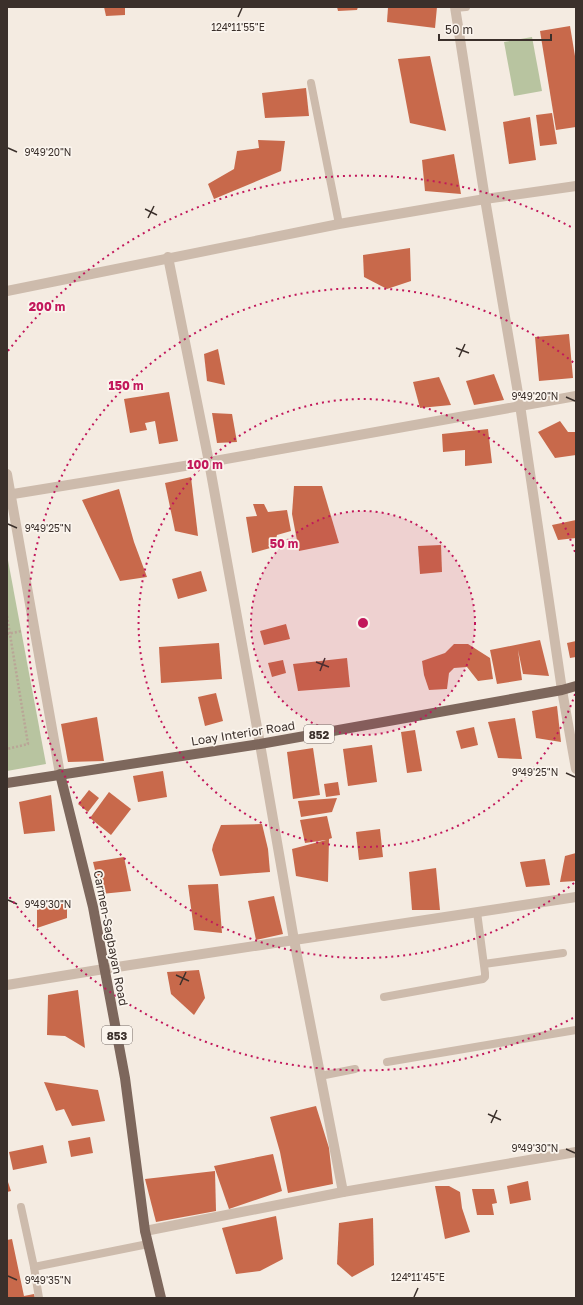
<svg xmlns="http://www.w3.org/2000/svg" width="583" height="1305" viewBox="0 0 583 1305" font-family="'Golos Text',sans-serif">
  <rect width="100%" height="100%" fill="#f4ebe1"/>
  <!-- green -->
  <g fill="#b8c4a0">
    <path d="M532 37 542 91 514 96 504 42Z"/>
    <path d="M7 555 46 764 7 771Z"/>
  </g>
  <!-- building -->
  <g fill="#c8694b">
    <path d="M104 7H125V15L106 16Z"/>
    <path d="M337 7H358L357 10 338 11Z"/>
    <path d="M388 7H437L435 28 387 22Z"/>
    <path d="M570 26 576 62V127L556 130 540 31Z"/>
    <path d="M430 56 446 131 410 123 398 59Z"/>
    <path d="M306 88 309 116 265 118 262 93Z"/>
    <path d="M552 113 557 144 540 146 536 115Z"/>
    <path d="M530 117 536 160 509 164 503 122Z"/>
    <path d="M258 140 285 141 281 171 214 199 208 184 234 169 237 151 259 148Z"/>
    <path d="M454 154 461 194 425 191 422 160Z"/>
    <path d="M410 248 411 281 387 289 364 277 363 255Z"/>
    <path d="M569 334 573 378 539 381 535 337Z"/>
    <path d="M218 349 225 385 207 381 204 354Z"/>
    <path d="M494 374 504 400 474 405 466 381Z"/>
    <path d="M439 377 451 405 420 408 413 382Z"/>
    <path d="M169 392 178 441 159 444 155 421 145 423 147 430 130 433 124 399Z"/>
    <path d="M212 413 232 414 237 442 217 443Z"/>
    <path d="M560 421 568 432H576V455L555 458 538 432Z"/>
    <path d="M488 429 492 463 465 466V450L443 452 442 434Z"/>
    <path d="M191 477 198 536 175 531 165 483Z"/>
    <path d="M294 486H322L339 543 299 551 292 514Z"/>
    <path d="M119 489 134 542 147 577 120 581 82 500Z"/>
    <path d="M253 504H264L268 512 287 510 291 531 277 535 274 547 252 553 246 517 257 516Z"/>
    <path d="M576 520V538L558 540 552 525Z"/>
    <path d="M441 545 442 572 420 574 418 546Z"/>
    <path d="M201 571 207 591 178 599 172 579Z"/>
    <path d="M286 624 290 639 264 645 260 631Z"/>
    <path d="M540 640 549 676 523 674 518 650 522 680 497 684 490 650Z"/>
    <path d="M576 641V657L570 658 567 643Z"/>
    <path d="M219 643 222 679 161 683 159 647Z"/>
    <path d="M454 644H468L490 658 493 679 478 681 467 667 454 668 449 673 447 689 429 690 424 675 422 661 445 653Z"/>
    <path d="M347 658 350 687 298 691 293 664Z"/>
    <path d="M283 660 286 673 272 677 268 663Z"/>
    <path d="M216 693 223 721 205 726 198 697Z"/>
    <path d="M557 706 561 742 536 738 532 711Z"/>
    <path d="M97 717 104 761 68 762 61 724Z"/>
    <path d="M515 718 522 759 498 758 488 722Z"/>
    <path d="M474 727 478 745 461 749 456 731Z"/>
    <path d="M415 730 422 771 407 773 401 732Z"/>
    <path d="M372 745 377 782 348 786 343 749Z"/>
    <path d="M313 748 320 795 293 799 287 752Z"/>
    <path d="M163 771 167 797 138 802 133 776Z"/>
    <path d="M338 782 340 795 326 797 324 784Z"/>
    <path d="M89 790 99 798 88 812 78 804Z"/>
    <path d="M109 792 131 809 111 835 90 818Z"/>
    <path d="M51 795 55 831 24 834 19 802Z"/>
    <path d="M337 798 332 812 301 817 298 801Z"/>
    <path d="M327 816 332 838 329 839 328 882 296 876 292 849 326 840 305 843 300 820Z"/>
    <path d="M262 824 268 849 270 872 220 876 212 850 213 845 221 825Z"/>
    <path d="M380 829 383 857 359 860 356 832Z"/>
    <path d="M576 853V881L560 882 565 856Z"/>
    <path d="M124 857 131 891 101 894 93 862Z"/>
    <path d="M545 859 550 885 526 887 520 862Z"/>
    <path d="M436 868 440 910H412L409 872Z"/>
    <path d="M218 884 222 933 194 930 188 885Z"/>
    <path d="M274 896 283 934 256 940 248 901Z"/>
    <path d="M67 903V918L37 928V908Z"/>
    <path d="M199 970 205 998 194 1015 171 994 167 972Z"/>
    <path d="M78 990 85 1048 65 1036 47 1035 48 995Z"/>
    <path d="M44 1082 98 1090 105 1121 72 1126 64 1109 56 1111Z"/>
    <path d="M316 1106 329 1148 333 1184 288 1193 280 1152 270 1117Z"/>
    <path d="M90 1137 93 1153 71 1157 68 1141Z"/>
    <path d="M43 1145 47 1163 13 1170 9 1152Z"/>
    <path d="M273 1154 282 1191 229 1209 214 1166Z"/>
    <path d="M215 1171 216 1211 156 1222 145 1179Z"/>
    <path d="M7 1179 11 1191 7 1192Z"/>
    <path d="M528 1181 531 1200 510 1204 507 1186Z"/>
    <path d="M435 1186H449L460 1192 462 1208 470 1232 445 1239Z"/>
    <path d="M472 1189H494L497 1203 492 1204 494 1215H477Z"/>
    <path d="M276 1216 283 1259 260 1271 236 1274 222 1228Z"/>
    <path d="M373 1218 374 1265 352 1277 337 1264 339 1223Z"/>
    <path d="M12 1239 24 1296 34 1294 35 1298H7V1240Z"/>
  </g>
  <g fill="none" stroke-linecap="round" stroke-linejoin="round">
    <!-- path -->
    <g stroke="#b9a596" stroke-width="2.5" stroke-dasharray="2 2" stroke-linecap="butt">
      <path d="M7 616 28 744 7 749"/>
      <path d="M7 634 22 631"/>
    </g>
    <!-- service -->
    <g stroke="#cdbbac" stroke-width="8">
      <path d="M455 8 466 7"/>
      <path d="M311 83 339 224"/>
      <path d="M484 964 563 953"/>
      <path d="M384 997 483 979 485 977V973L477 912"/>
      <path d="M387 1062 576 1030"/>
      <path d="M320 1076 355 1069"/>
      <path d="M21 1207 34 1267 148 1244"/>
      <path d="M34 1267 39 1298"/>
    </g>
    <!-- minor -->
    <g stroke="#cdbbac" stroke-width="10">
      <path d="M168 257 209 462 260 744 294 940 343 1192"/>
      <path d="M7 291 339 224 485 199 576 186"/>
      <path d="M7 474 60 774"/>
      <path d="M7 495 209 462 576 396"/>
      <path d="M562 690 576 769"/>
      <path d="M104 969 576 897"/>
      <path d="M145 1231 343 1192 576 1152"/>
    </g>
    <!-- tertiary -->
    <g stroke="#cdbbac" stroke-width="10">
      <path d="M455 7 485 199 520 405 562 690"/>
      <path d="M7 985 104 969"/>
    </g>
    <!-- primary -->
    <g stroke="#7d675c" stroke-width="10">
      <path d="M60 774 93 907 125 1078 145 1231 161 1298"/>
      <path d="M7 783 260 744 562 690 576 686"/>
    </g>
  </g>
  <!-- ticks -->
  <path fill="none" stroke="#3b302b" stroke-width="1.5" d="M238 17 242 8M8 148 17 152M145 209 157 215M148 218 154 206M456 348 469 353M459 357 465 344M566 397 575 401M8 524 17 528M316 662 329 667M320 671 325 658M566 773 575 777M8 900 17 904M176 975 189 981M180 985 186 972M488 1114 501 1120M491 1123 497 1110M566 1149 575 1153M8 1276 17 1280M414 1297 418 1288"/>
  <!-- distance rings -->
  <circle cx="363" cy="623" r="112" fill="#c2185b" fill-opacity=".12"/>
  <g fill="none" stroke="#c2185b" stroke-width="2" stroke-dasharray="2 4">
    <circle cx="363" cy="623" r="112"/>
    <path d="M575 694A224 224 0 1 1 575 552"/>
    <path d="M574 883A335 335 0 1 1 574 363"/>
    <path d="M573 1018A447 447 0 0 1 8 895M8 351A447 447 0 0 1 573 228"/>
  </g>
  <g text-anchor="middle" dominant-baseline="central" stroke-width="3.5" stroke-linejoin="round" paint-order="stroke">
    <!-- shield labels -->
    <g fill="#fbf5ee" stroke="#756b66" stroke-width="1">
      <rect x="304" y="725" width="30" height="18" rx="3"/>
      <rect x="102" y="1026" width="30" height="18" rx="3"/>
    </g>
    <g font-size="11" font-weight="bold" fill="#3b302b">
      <text x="319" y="734">852</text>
      <text x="117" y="1035">853</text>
    </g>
    <!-- street labels -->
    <g font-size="12" fill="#3b302b" stroke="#fbf5ee">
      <text transform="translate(243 733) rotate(-9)">Loay Interior Road</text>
      <text transform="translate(111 938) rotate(79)">Carmen-Sagbayan Road</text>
    </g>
  </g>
  <g font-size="10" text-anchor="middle" fill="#3b302b" stroke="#fbf5ee" stroke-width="3.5" stroke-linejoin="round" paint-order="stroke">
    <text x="238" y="31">124°11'55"E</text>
    <text x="48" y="156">9°49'20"N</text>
    <text x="535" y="400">9°49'20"N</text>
    <text x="48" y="532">9°49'25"N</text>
    <text x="535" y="776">9°49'25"N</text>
    <text x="48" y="908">9°49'30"N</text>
    <text x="535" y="1152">9°49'30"N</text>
    <text x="418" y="1281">124°11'45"E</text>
    <text x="48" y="1284">9°49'35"N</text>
  </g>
  <circle cx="363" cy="623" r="6" fill="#c2185b" stroke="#fbf5ee" stroke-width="2"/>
  <g font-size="12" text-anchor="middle" font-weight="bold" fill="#c2185b" stroke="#fbf5ee" stroke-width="3.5" stroke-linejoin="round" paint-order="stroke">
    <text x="47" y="311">200 m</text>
    <text x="126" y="390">150 m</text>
    <text x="205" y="469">100 m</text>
    <text x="284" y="548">50 m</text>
  </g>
  <!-- border -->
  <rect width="583" height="1305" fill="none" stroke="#3b302b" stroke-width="16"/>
  <!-- scale -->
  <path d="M439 34v6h112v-6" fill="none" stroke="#3b302b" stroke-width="2"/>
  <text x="445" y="34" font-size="12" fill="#3b302b" stroke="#fbf5ee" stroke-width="3" paint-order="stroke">50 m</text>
</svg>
